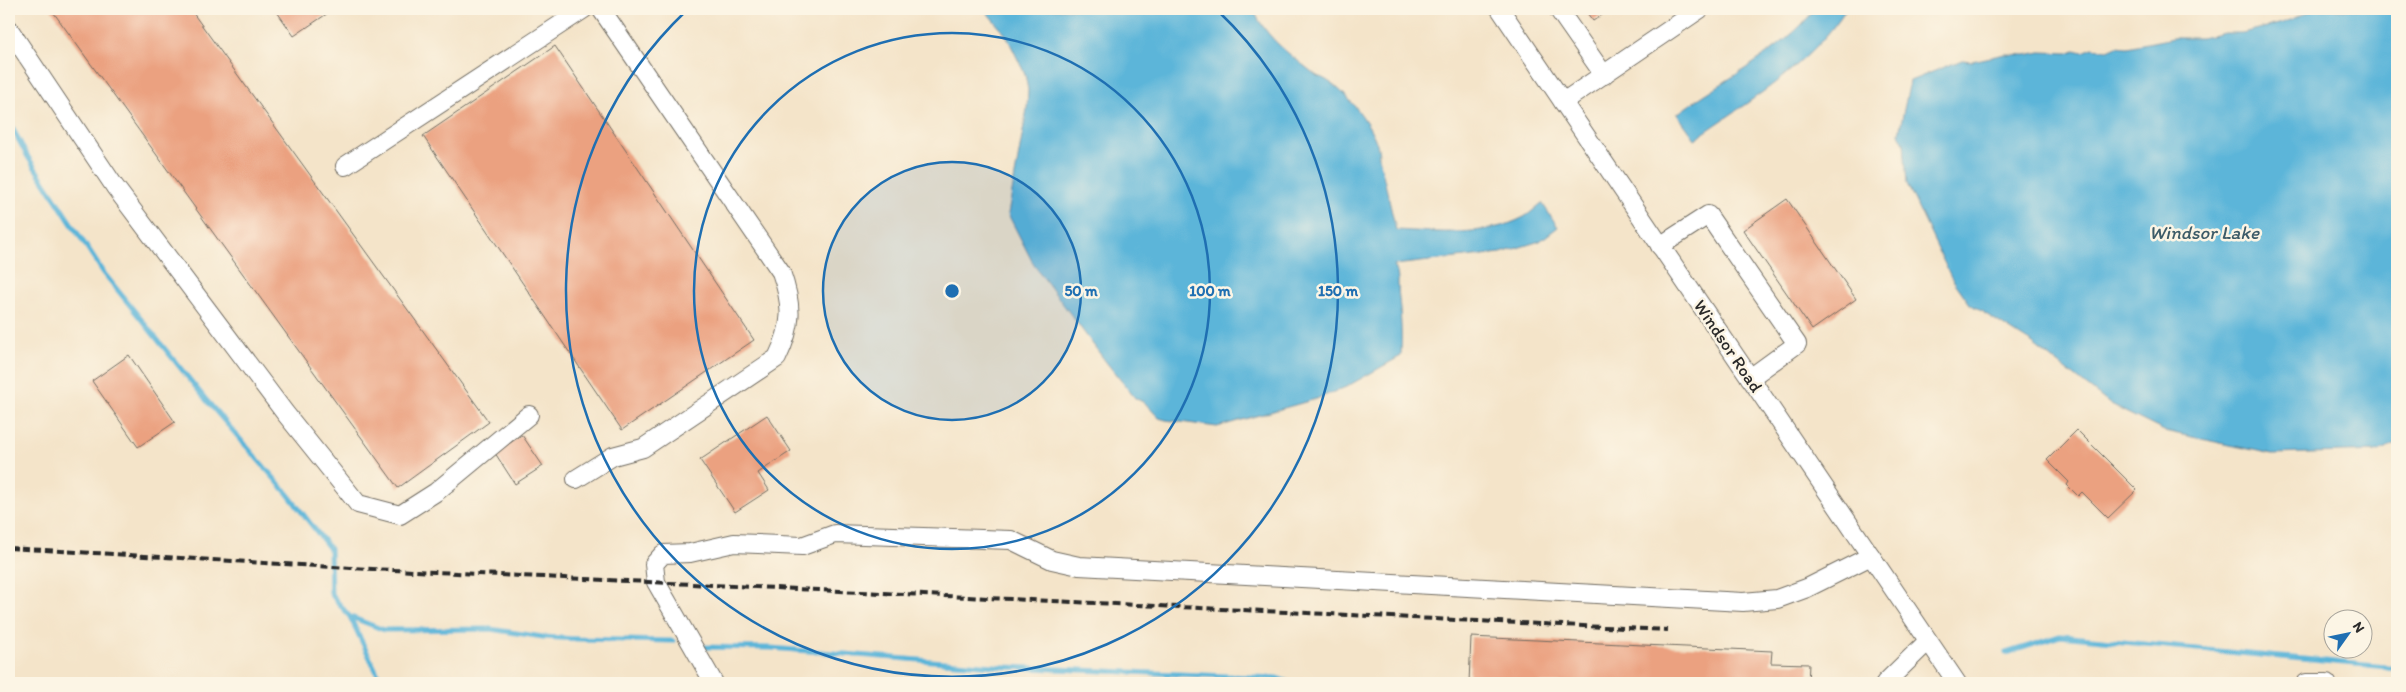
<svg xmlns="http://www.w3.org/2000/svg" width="2406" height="692" viewBox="0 0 2406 692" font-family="Itim,sans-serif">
  <rect width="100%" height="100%" fill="#fcf5e5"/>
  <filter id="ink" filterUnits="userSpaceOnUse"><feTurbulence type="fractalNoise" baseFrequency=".02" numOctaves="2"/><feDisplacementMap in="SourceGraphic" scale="10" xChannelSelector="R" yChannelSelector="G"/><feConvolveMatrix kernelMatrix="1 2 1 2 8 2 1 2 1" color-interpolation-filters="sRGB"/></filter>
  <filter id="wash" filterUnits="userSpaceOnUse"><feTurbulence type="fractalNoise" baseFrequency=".0096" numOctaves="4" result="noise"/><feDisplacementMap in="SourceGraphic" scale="20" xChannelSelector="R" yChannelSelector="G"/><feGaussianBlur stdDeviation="1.12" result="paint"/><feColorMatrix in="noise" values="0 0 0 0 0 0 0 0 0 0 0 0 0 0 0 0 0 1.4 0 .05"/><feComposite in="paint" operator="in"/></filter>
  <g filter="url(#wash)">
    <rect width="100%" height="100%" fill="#f4e4c9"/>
    <!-- water -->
    <g fill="#5cb5d9" stroke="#447082">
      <path d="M984 9H1253C1268 41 1290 54 1317 76 1341 82 1380 132 1379 157L1396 230C1436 232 1487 237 1524 217 1530 214 1536 207 1542 203L1558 227 1540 241 1501 253 1394 265C1400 276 1397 285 1399 298 1401 318 1402 336 1401 356L1346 387 1316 399 1217 427 1166 420 1159 418 1145 403 1135 398 1106 362 1034 265 1008 214 1027 109 1028 90 1025 74 1006 35Z"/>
      <path d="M1815 9H1846C1811 65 1749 101 1695 139L1677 114C1720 81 1782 53 1815 9Z"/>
      <path d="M2315 9H2397V444L2380 451 2272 454 2164 431 2111 405 2033 344 1970 304 1951 277 1907 184 1904 143 1899 133 1910 81 1962 60 1972 61 2005 54 2025 55 2041 52 2068 53 2075 50 2083 52 2093 48 2108 50 2117 46 2127 47 2173 38H2201L2224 33H2242L2283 23Z"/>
    </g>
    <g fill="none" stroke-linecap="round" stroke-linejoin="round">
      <!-- stream -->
      <g stroke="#5cb5d9" stroke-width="5">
        <path d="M9 122 28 157 103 272 207 401 287 493 330 549 331 594 350 617 382 683"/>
        <path d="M351 617 384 630 490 629 543 637 578 639 673 641"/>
        <path d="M702 647 771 648 1006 667 1277 678 1291 683"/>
        <path d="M2006 653 2060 636 2397 668"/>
      </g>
    </g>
    <g id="blocks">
      <!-- building -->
      <g fill="#eba180">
        <path d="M51 9H190L489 422 398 488Z"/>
        <path d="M275 9H334L294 36Z"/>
        <path d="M1584 9H1611L1593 21Z"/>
        <path d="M555 46 754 340 622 430 423 136Z"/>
        <path d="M1787 199 1856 299 1812 330 1743 230Z"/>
        <path d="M129 355 175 422 138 447 92 381Z"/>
        <path d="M767 415 791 451 758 473 769 490 735 512 700 460Z"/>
        <path d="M2077 430 2137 490 2108 518 2082 492 2078 496 2067 485 2069 482 2047 460Z"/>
        <path d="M522 435 543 466 515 484 495 453Z"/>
        <path d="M1471 637 1772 651 1771 663 1809 664 1808 683H1636L1584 681 1583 683H1469Z"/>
      </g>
    </g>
  </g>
  <g filter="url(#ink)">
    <use href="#blocks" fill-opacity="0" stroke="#716c62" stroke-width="1"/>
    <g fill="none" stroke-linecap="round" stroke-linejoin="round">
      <!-- minor casing -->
      <g stroke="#716c62" stroke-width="20">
        <g id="minor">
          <path d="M1500 9 1957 683"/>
          <path d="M1558 9 1604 75"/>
          <path d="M9 29 115 187 285 413 358 504 400 515 436 492 529 415"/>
          <path d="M1563 102 1700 9"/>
          <path d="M345 166 584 9"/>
          <path d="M1660 246 1708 215 1797 344 1750 378"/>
          <path d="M576 479 613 456 643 448 777 358C793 325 793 306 781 272L601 9"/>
          <path d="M714 683 656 582 654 564 663 554 690 553 734 543 802 546 835 534 1011 540 1052 560 1079 566 1743 602 1777 599 1807 588 1871 556"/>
          <path d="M1885 683 1928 641"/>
          <path d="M2306 683H2327"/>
        </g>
      </g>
      <!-- minor -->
      <use href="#minor" stroke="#fff" stroke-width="18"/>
      <!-- rail -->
      <path stroke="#2b2b2b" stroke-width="4" stroke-dasharray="8 4" stroke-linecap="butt" d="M9 548 351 568 1668 630"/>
    </g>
  </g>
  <!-- distance rings -->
  <circle cx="952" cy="291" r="129" fill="#1f6fb2" fill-opacity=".12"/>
  <g fill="none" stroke="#1f6fb2" stroke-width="2.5">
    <circle cx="952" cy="291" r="129"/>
    <circle cx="952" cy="291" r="258"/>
    <path d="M1218 11A386 386 0 1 1 686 11"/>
  </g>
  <g text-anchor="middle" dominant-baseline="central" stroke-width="5" stroke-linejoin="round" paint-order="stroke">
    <!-- street labels -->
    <g font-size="18" fill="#2b2b2b" stroke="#fcf5e5">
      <text transform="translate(1728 346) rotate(56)">Windsor Road</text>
    </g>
    <!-- water labels -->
    <g font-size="19" font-style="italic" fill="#3c5b68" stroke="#fcf5e5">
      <text x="2204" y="232">Windsor Lake</text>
    </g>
  </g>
  <circle cx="952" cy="291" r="8" fill="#1f6fb2" stroke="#fcf5e5" stroke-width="2.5"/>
  <g font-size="15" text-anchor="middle" font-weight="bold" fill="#1f6fb2" stroke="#fcf5e5" stroke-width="5" stroke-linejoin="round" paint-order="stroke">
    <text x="1081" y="296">50 m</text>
    <text x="1210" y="296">100 m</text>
    <text x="1338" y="296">150 m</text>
  </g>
  <!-- margin -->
  <rect width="2406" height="692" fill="none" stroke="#fcf5e5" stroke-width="30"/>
  <!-- north arrow -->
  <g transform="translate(2348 634) rotate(57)"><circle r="24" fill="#fcf5e5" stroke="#a8a49b"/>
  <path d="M0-4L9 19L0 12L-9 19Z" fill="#1f6fb2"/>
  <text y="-8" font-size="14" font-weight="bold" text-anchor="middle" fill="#2b2b2b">N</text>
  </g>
</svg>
